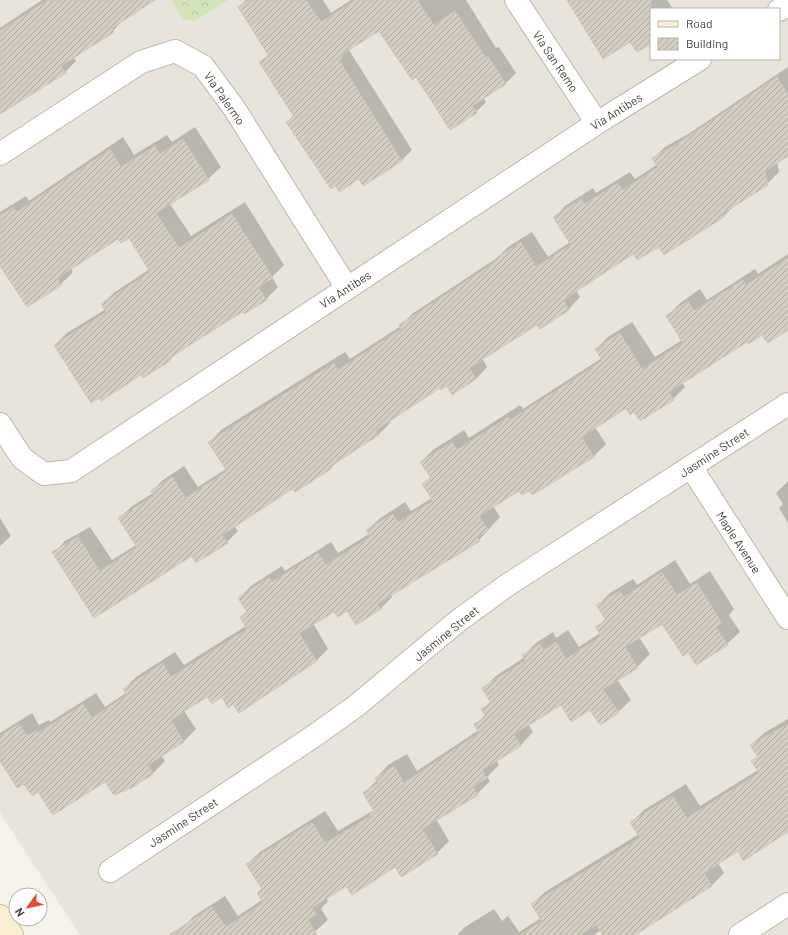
<svg xmlns="http://www.w3.org/2000/svg" width="788" height="935" viewBox="0 0 788 935" font-family="Barlow,sans-serif">
  <defs>
    <pattern id="park-crowns" width="20" height="18" patternUnits="userSpaceOnUse"><rect width="20" height="18" fill="#d1e4b9"/><path d="M2 6a3 3 0 1 1 6 0M12 15a3 3 0 1 1 6 0" fill="none" stroke="#b5c5a0"/></pattern>
    <pattern id="building-hatch" width="6" height="6" patternUnits="userSpaceOnUse"><rect width="6" height="6" fill="#d5cec3"/><path d="M-1 1l2-2M0 6l6-6M5 7l2-2" fill="none" stroke="#afa99f"/></pattern>
  </defs>
  <rect width="100%" height="100%" fill="#f5f2ec"/>
  <!-- residential -->
  <path fill="#e8e4db" fill-rule="evenodd" d="M0 0H788V935H80L0 813ZM651 9H779V59H651Z"/>
  <!-- park -->
  <path fill="url(#park-crowns)" d="M171 0H228L195 21 183 19Z"/>
  <!-- shadow -->
  <g fill="#0003">
    <path d="M42 0H153L124 19 113 31 73 57 76 61 65 72 0 114V28Z"/>
    <path d="M246 0H323L331 13 351 0H466L496 48 499 47 516 73 505 84 483 97 486 102 476 112 416 76 380 29 349 50 412 150 402 160 363 185 359 178 287 122 294 115 261 62 269 54 239 7Z"/>
    <path d="M568 0H667L673 9H651V43L631 40Z"/>
    <path d="M788 67V155L777 162 779 172 767 184 735 205 724 216 664 254 659 245 633 253 576 290 580 297 569 309 540 327 537 323 482 358 487 367 476 379 453 393 448 385 440 387 389 420 390 423 379 434 340 459 330 469 293 487 234 525 238 531 227 542 193 555 94 617 54 553 65 541 90 527 112 560 136 545 120 518 131 507 153 493 152 491 163 480 184 466 198 487 226 469 210 442 221 430 345 352 350 359 401 326 412 314 497 258 508 247 532 232 548 257 570 242 554 218 565 206 593 188 596 193 630 172 635 179 658 164 654 158 665 147 690 133Z"/>
    <path d="M195 127 221 167 208 179 170 204 191 236 245 202 284 265 272 277 278 287 266 299 242 310 180 350 169 361 141 374 55 345 67 333 106 309 102 304 115 292 150 269 129 237 118 238 71 268 73 272 61 284 0 263V212L26 196 29 201 123 137 134 155 167 135 172 142Z"/>
    <path d="M788 254V329L762 333 747 341 682 382 685 387 673 399 635 410 626 407 595 427 606 444 594 456 532 494 529 490 519 489 493 506 500 517 479 540 391 594 392 597 380 609 335 610 313 623 328 649 316 661 234 703 222 696 208 695 184 711 196 729 184 741 161 755 165 761 153 773 132 786 106 781 39 791 24 782 0 759V733L32 713 39 725 49 720 50 722 96 693 105 707 126 693 124 689 136 677 175 652 184 665 246 626 241 617 247 611 239 598 251 586 282 566 285 571 331 542 338 553 369 534 367 531 379 519 405 502 411 511 432 498 424 484 431 477 421 462 433 450 464 430 469 438 520 405 523 409 602 358 596 349 608 337 632 322 655 357 682 340 667 316 679 304 700 289 707 300 755 269 758 274Z"/>
    <path d="M788 481V523L779 508 783 504 776 493Z"/>
    <path d="M0 518 11 536 0 546Z"/>
    <path d="M675 560 690 584 710 571 734 609 729 615 740 632 727 644 688 651 663 622 639 637 650 654 637 667 617 679 631 700 618 712 561 703 528 724 533 732 521 745 496 760 499 765 487 777 490 781 477 794 436 819 449 841 437 853 396 866 346 885 326 898 328 901 321 909 328 920 311 935H168L185 925 194 916 225 896 238 916 262 900 258 893 263 888 247 864 260 852 325 811 338 831 374 810 364 793 377 780 376 778 388 765 407 754 417 771 479 730 476 725 486 714 483 709 491 701 483 689 496 676 525 657 524 655 536 643 553 632 556 638 568 630 579 647 600 633 597 627 606 618 598 605 610 593 633 579 637 585Z"/>
    <path d="M788 719V831L738 850 718 863 724 873 711 886 633 935 601 930 594 935H457L465 927 494 909 502 921 508 916 519 932 541 918 532 904 545 892 639 834 632 822 644 810 686 784 700 806 758 770 752 761 758 756 751 745 764 733Z"/>
  </g>
  <!-- building -->
  <g fill="url(#building-hatch)" stroke="#cfc6b6">
    <path d="M48 0H155L112 28 114 32 61 66 66 73 0 114V31Z"/>
    <path d="M249 0H306L321 22 356 0H417L434 25 455 11 486 58 488 56 506 84 472 106 477 113 450 130 416 77 412 80 379 31 341 55 342 58 339 60 402 161 363 186 359 179 339 192 336 186 331 189 286 122 294 117 259 62 269 56 238 7Z"/>
    <path d="M567 0H651V44L637 52 630 42 603 59Z"/>
    <path d="M777 77 788 95V156L765 171 768 185 722 214 724 217 664 255 659 247 637 260 633 254 563 300 569 310 540 329 537 325 469 368 476 379 452 395 447 386 441 390 440 388 376 430 379 435 329 467 331 469 295 492 292 489 222 535 228 543 196 563 192 556 94 618 52 552 78 537 100 571 137 547 118 518 154 496 151 491 172 477 186 498 227 471 208 442 334 363 338 370 401 329 399 325 497 261 495 259 521 242 536 267 571 245 553 217 581 199 585 204 618 183 623 190 658 167 652 158 677 144Z"/>
    <path d="M183 139 209 180 156 213 179 248 232 214 273 278 258 287 267 300 244 314 242 312 168 359 170 361 143 378 141 375 101 401 99 398 91 403 54 345 106 312 101 304 150 272 129 238 121 243 118 239 57 278 62 285 27 307 0 266V216L13 207 17 212 110 149 121 167 155 146 160 154Z"/>
    <path d="M788 258V330L768 343 762 335 748 344 747 342 669 392 674 400 640 421 634 412 630 415 626 408 582 437 594 457 532 495 529 491 522 495 519 491 479 516 488 530 477 537 480 541 377 604 381 609 356 625 347 611 338 617 334 612 299 633 317 661 239 713 233 704 228 708 222 697 212 704 207 697 171 720 184 742 148 765 153 774 133 787 114 795 105 782 53 815 38 792 32 796 24 784 17 788 0 761V736L19 724 27 736 36 731 38 733 83 704 92 718 127 695 123 689 163 663 171 677 247 629 240 617 247 612 238 598 269 577 272 582 318 553 326 565 370 537 366 530 393 514 398 522 433 501 422 484 431 478 420 462 452 442 457 450 508 417 510 420 590 369 602 360 595 349 620 333 642 369 683 343 666 316 688 301 694 311 743 280 746 285Z"/>
    <path d="M662 572 677 595 697 583 722 623 716 627 728 645 696 665 688 652 683 656 662 624 625 647 638 668 603 689 619 713 600 725 590 710 571 722 561 705 514 734 521 746 482 770 487 778 473 787 478 795 422 829 438 854 401 877 395 867 352 895 346 886 312 908 316 914 308 920 317 935H169L212 907 226 927 263 903 257 893 262 889 246 864 312 822 325 843 371 816 370 814 374 811 363 793 378 783 375 778 394 766 404 783 479 733 474 724 486 717 481 709 491 703 482 688 519 665 525 660 522 655 540 644 544 650 556 642 566 659 601 636 596 627 606 620 596 605 620 591 624 597Z"/>
    <path d="M788 724V832L743 861 738 851 704 873 712 886 635 935H603L596 925 580 935H520L542 921 531 904 640 838 630 822 673 796 687 818 759 773 751 761 758 757 750 745Z"/>
  </g>
  <g fill="none" stroke-linecap="round" stroke-linejoin="round">
    <!-- street casing -->
    <g stroke="#bfbaaf" stroke-width="24">
      <g id="street">
        <path d="M516 0 597 123"/>
        <path d="M779 10 788 5"/>
        <path d="M0 154 141 62 175 51 203 66 234 108 347 288"/>
        <path d="M0 424 22 458 44 474 71 471 597 123 700 59"/>
        <path d="M691 467 788 618"/>
        <path d="M110 871 314 736 356 706 458 621 506 586 788 404"/>
        <path d="M740 935 788 904"/>
      </g>
    </g>
    <!-- secondary casing -->
    <g stroke="#cfc3a0" stroke-width="24">
      <path id="secondary" d="M0 916 12 935"/>
    </g>
    <!-- street -->
    <use href="#street" stroke="#fff" stroke-width="22"/>
    <!-- secondary -->
    <use href="#secondary" stroke="#faf0d1" stroke-width="22"/>
  </g>
  <g text-anchor="middle" dominant-baseline="central" stroke-width="3.5" stroke-linejoin="round" paint-order="stroke">
    <!-- street labels -->
    <g font-size="12" fill="#49433a" stroke="#fff">
      <text transform="translate(556 61) rotate(56)">Via San Remo</text>
      <text transform="translate(225 98) rotate(55)">Via Palermo</text>
      <text transform="translate(616 111) rotate(-32)">Via Antibes</text>
      <text transform="translate(345 289) rotate(-33)">Via Antibes</text>
      <text transform="translate(714 452) rotate(-33)">Jasmine Street</text>
      <text transform="translate(739 542) rotate(57)">Maple Avenue</text>
      <text transform="translate(446 633) rotate(-39)">Jasmine Street</text>
      <text transform="translate(183 822) rotate(-33)">Jasmine Street</text>
    </g>
  </g>
  <!-- legend -->
  <rect x="650" y="8" width="130" height="52" fill="#ffffff" stroke="#b6b4b0"/>
  <rect x="658" y="21" width="20" height="6" fill="#faf0d1" stroke="#b6b4b0"/>
  <text x="686" y="28" font-size="12" fill="#49433a">Road</text>
  <rect x="658" y="38" width="20" height="12" fill="url(#building-hatch)" stroke="#b6b4b0"/>
  <text x="686" y="48" font-size="12" fill="#49433a">Building</text>
  <!-- north arrow -->
  <g transform="translate(28 907) rotate(237)"><circle r="19" fill="#ffffff" stroke="#b6b4b0"/>
  <path d="M0-3L7 15L0 10L-7 15Z" fill="#e54c32"/>
  <text y="-6" font-size="11" font-weight="bold" text-anchor="middle" fill="#49433a">N</text>
  </g>
</svg>
